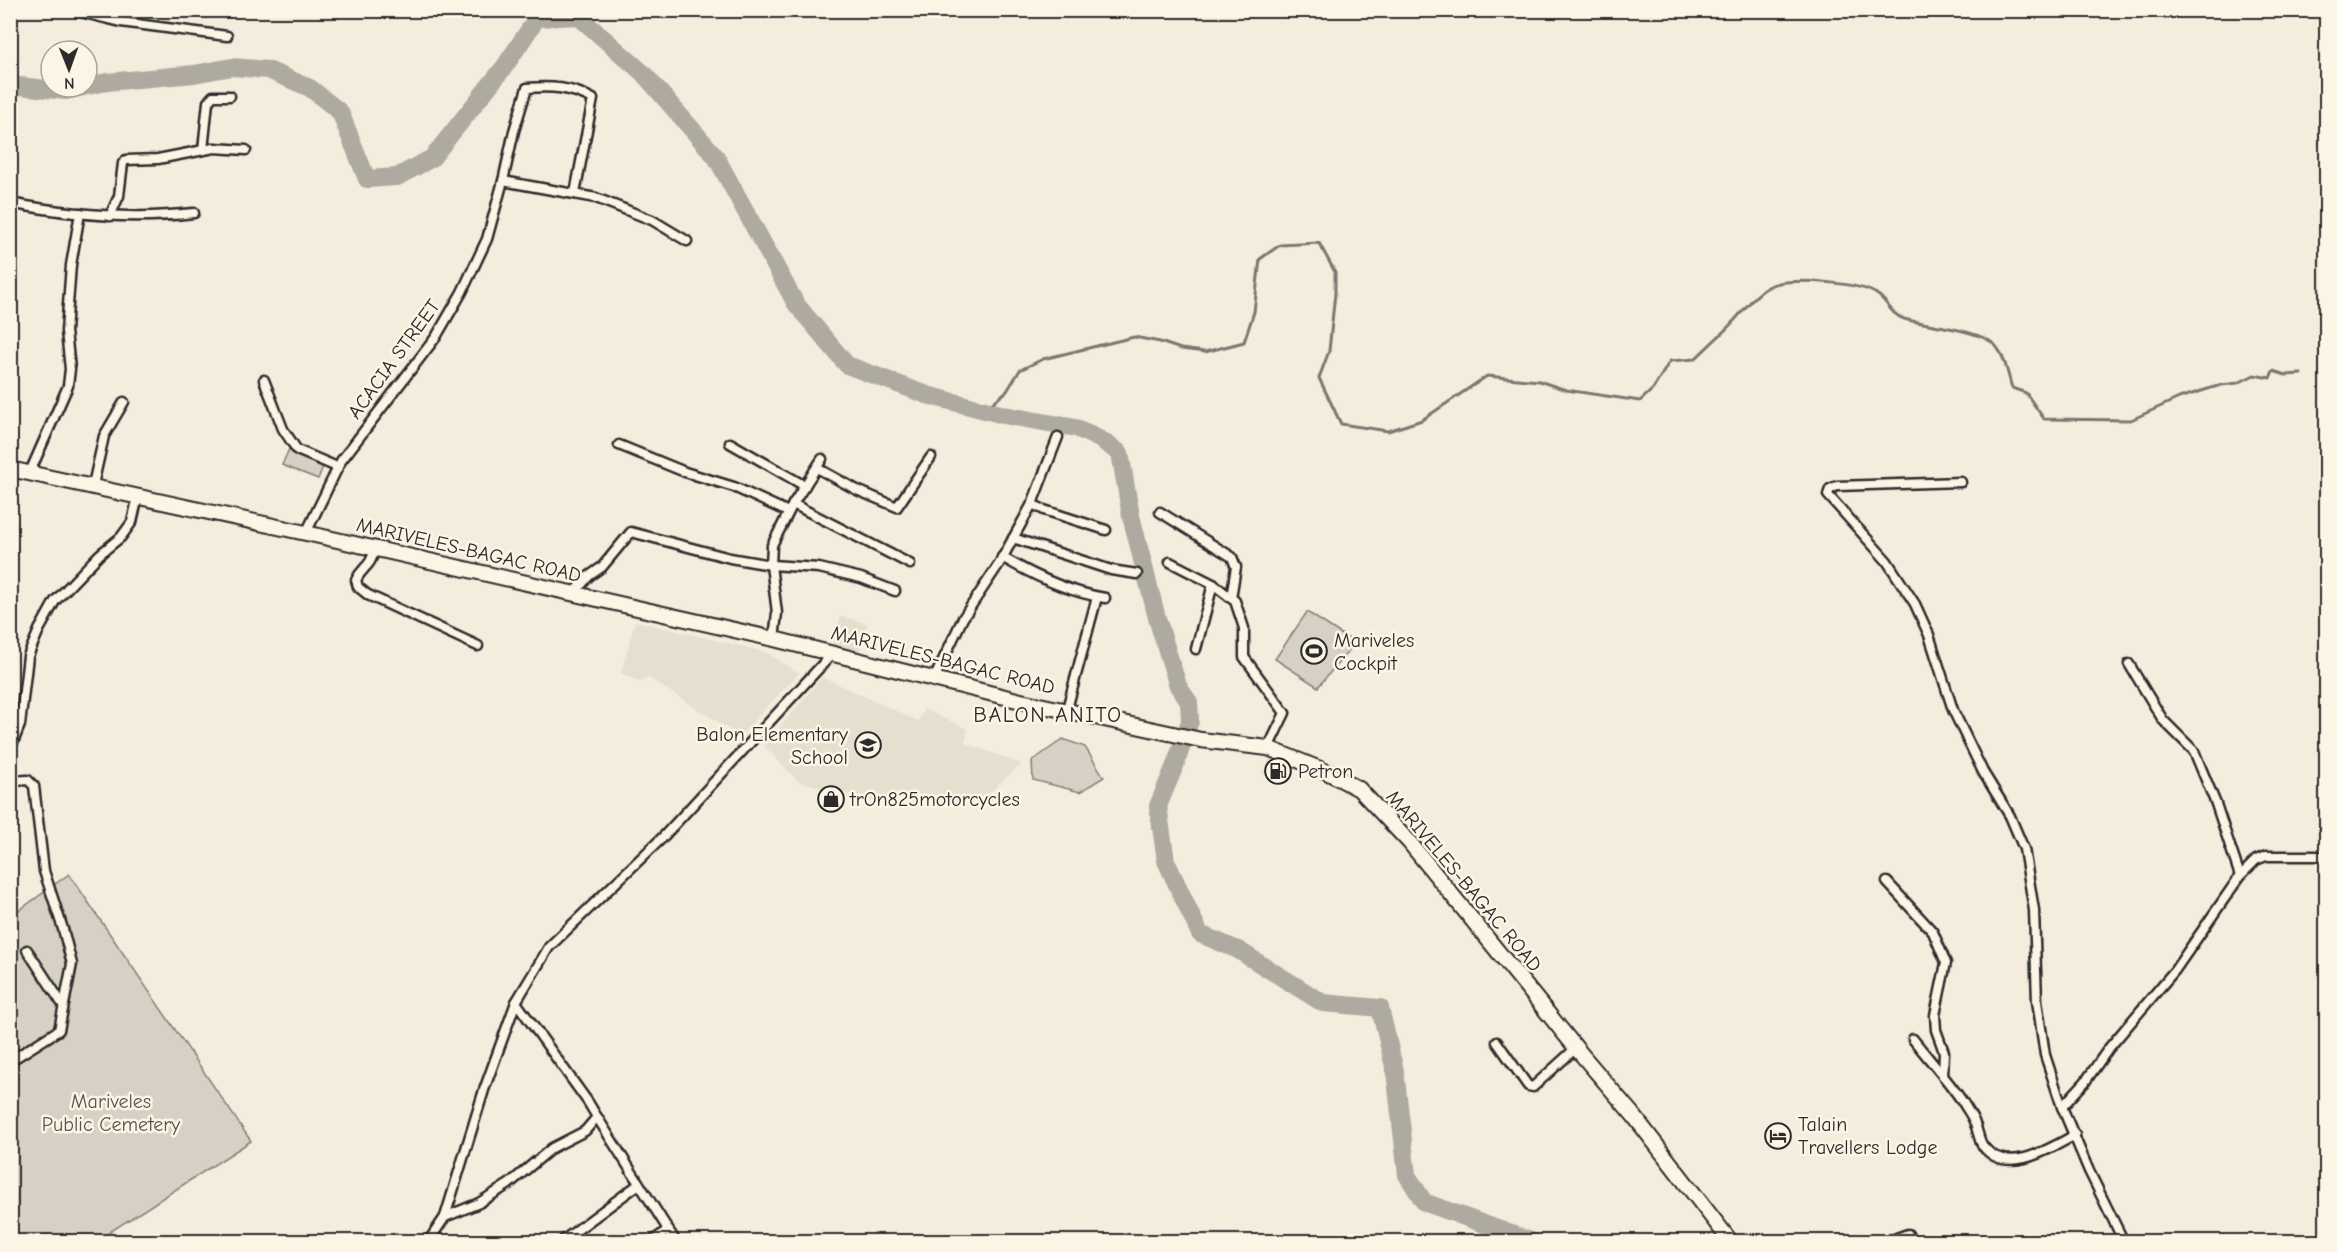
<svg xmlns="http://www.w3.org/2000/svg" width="2337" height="1252" viewBox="0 0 2337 1252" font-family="'Comic Neue',sans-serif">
  <rect width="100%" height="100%" fill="#f4edde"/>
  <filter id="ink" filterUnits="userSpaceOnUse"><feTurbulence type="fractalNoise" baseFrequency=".0167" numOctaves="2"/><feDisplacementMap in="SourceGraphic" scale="12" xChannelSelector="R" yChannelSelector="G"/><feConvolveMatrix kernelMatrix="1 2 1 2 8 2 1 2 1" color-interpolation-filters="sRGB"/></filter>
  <g filter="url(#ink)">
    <!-- built -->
    <g fill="#e5dfd0">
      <path d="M841 616 868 624 858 655 832 647Z"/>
      <path d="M635 621 766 652 799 673 740 736 647 677 641 683 621 673Z"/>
      <path d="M822 677 918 721 924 709 968 729 965 743 1022 764 985 797 903 809 798 781 764 746Z"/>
      <path d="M1272 754 1297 764 1288 783 1262 774Z"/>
    </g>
    <!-- green -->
    <g fill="#d6d1c4" stroke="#807e78" stroke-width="1.5">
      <path d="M289 449 324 464 318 479 282 465Z"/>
      <path d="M1307 612 1355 643 1318 687 1275 659Z"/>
      <path d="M1063 739 1085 747 1104 777 1080 792 1033 780 1032 761Z"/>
      <path d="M69 874 251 1141 96 1241H11L10 917Z"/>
    </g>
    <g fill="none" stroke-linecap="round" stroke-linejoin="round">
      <!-- stream -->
      <path stroke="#7a7771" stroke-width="3" d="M984 410 1007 391 1020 370 1043 359 1134 337 1160 342 1181 349 1205 352 1244 342 1254 312 1260 259 1280 245 1319 243 1335 272V293L1329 351 1319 378 1341 424 1388 431 1422 420 1487 376 1539 381 1566 390 1640 401 1653 389 1670 361 1695 359C1707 347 1720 336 1731 324 1745 310 1758 287 1779 283 1799 279 1861 282 1878 295 1888 302 1891 315 1904 319 1925 325 1981 330 1995 345 2005 356 2008 375 2012 388L2026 393 2044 419 2131 420 2179 398 2221 385 2238 383 2254 375 2270 378 2273 371 2286 375 2301 374"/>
      <!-- river -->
      <g stroke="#afaaa0" stroke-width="18">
        <path d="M10 85 66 91 84 87"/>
        <path d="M87 86 107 82 194 74 232 67 268 70 310 88 340 112 367 179 397 177 432 158 505 66 537 18 578 16 643 73 716 157 796 304 847 365 927 395 1004 415 1076 428 1101 440 1120 453 1131 516 1157 618 1178 686 1189 702 1190 721 1176 763 1158 806 1166 861 1200 934 1238 950 1323 1003 1380 1008 1395 1071 1407 1175 1424 1202 1533 1242"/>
      </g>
      <!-- street casing -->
      <g stroke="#2b2b2b" stroke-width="13">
        <g id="street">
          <path d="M72 10 121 22 227 36"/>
          <path d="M203 150 208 102 213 96H230"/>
          <path d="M503 181 514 131 527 88C552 86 570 87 593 99L575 193"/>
          <path d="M10 203C71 215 132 220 194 213"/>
          <path d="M110 216 119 196 123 163 126 160 158 159 214 148 246 150"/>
          <path d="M264 380 283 429 297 450 337 467"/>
          <path d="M730 443 805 486"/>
          <path d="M619 445 685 472 734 487 788 512"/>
          <path d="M817 468 857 490 897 507 931 457"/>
          <path d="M30 472 68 386 70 369 66 331 71 265 80 213"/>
          <path d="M1961 482 1837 486 1830 489 1828 495 1887 561 1915 604 1929 635 1953 710 1983 772 2010 816 2024 849 2034 910 2037 1001 2045 1055 2062 1107 2089 1171 2124 1242"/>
          <path d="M93 485 104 436 124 402"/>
          <path d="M793 504 910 564"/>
          <path d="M1032 504 1044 510 1106 530"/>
          <path d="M1160 512 1232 557 1236 567 1231 598"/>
          <path d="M306 533 341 461 436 337 462 292 487 239 503 181 596 198 652 220 687 241"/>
          <path d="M1013 538 1111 570 1137 574"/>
          <path d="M375 549C370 568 363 566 356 580L358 587 368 595 478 646"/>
          <path d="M1002 557C1034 576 1068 592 1105 598"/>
          <path d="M1170 562 1213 584 1235 601 1244 628V657L1285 713 1268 748"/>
          <path d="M574 593 589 576 602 567 631 532 730 558 771 565 819 568 861 578 895 591"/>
          <path d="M774 639 777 613 771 565 772 545 793 504 822 459"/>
          <path d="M1196 649 1213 584"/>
          <path d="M2129 664 2163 720 2194 751 2216 804 2240 876"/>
          <path d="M934 679 963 618 999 564 1032 504 1058 437"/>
          <path d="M1067 709 1097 597"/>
          <path d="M10 750 20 725 28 656 39 630 55 601 100 554 121 537 132 522 138 496"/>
          <path d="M10 781 28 780 34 786 44 871 63 929 72 964 59 1030 10 1061"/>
          <path d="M1887 882 1933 932 1946 963 1935 1015 1936 1030 1944 1052 1943 1076"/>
          <path d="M27 950 63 1005"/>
          <path d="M1913 1039C1930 1061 1949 1081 1964 1104 1968 1111 1973 1117 1975 1124 1978 1131 1979 1141 1983 1146 2006 1177 2051 1148 2075 1135"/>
          <path d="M1497 1042 1528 1086 1533 1087 1576 1048"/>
          <path d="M2062 1107 2085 1082 2109 1048 2175 970 2240 876 2256 860 2266 856H2326"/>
          <path d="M597 1117 676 1242"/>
          <path d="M445 1217 479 1203 509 1184 552 1148 585 1131 597 1117 588 1102 516 1002"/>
          <path d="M428 1242 445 1217 484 1090 516 1002 549 947 663 837 833 653"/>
          <path d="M561 1242 639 1184"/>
          <path d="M651 1242 668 1230"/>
          <path d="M1885 1242 1908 1234"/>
        </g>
      </g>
      <!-- primary casing -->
      <g stroke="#2b2b2b" stroke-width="18">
        <path id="primary" d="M10 469 306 533 774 639 1021 701 1201 740 1268 748 1325 771 1359 789 1410 843 1576 1048 1634 1116 1731 1242"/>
      </g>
      <!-- street -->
      <use href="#street" stroke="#fcf5e5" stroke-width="8"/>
      <!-- primary -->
      <use href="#primary" stroke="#fcf5e5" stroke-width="14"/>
    </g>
  </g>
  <!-- icons -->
  <defs>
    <g id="stadium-ring" transform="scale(1.35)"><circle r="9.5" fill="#fcf5e5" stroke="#2b2b2b" stroke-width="1.5"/><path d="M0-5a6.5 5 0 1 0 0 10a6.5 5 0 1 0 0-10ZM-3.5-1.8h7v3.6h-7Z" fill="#2b2b2b"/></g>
    <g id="school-ring" transform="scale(1.35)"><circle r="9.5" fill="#fcf5e5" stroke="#2b2b2b" stroke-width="1.5"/><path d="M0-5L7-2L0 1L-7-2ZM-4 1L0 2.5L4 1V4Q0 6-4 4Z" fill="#2b2b2b"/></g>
    <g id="fuel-ring" transform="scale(1.35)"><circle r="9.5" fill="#fcf5e5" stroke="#2b2b2b" stroke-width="1.5"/><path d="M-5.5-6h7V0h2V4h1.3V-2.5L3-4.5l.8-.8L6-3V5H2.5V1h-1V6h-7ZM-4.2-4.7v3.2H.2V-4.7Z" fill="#2b2b2b"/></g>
    <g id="shop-ring" transform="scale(1.35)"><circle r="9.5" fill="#fcf5e5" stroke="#2b2b2b" stroke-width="1.5"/><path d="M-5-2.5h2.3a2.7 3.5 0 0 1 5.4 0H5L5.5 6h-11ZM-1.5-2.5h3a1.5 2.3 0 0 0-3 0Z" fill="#2b2b2b"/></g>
    <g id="hotel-ring" transform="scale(1.35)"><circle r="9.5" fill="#fcf5e5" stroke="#2b2b2b" stroke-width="1.5"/><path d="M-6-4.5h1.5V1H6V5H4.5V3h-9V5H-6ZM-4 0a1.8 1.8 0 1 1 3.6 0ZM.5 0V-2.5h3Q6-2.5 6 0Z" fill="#2b2b2b"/></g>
  </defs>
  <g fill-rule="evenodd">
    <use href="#stadium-ring" x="1314" y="651"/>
    <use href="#school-ring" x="868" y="745"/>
    <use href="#fuel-ring" x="1278" y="771"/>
    <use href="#shop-ring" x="831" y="799"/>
    <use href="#hotel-ring" x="1778" y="1136"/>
  </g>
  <g text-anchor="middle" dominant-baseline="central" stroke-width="5" stroke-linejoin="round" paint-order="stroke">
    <!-- street labels -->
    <g font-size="20" fill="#2b2b2b" stroke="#fcf5e5">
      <text transform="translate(394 359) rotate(-54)">ACACIA STREET</text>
      <text transform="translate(469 550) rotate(13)">MARIVELES-BAGAC ROAD</text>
      <text transform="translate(943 660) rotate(14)">MARIVELES-BAGAC ROAD</text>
      <text transform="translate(1464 881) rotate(50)">MARIVELES-BAGAC ROAD</text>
    </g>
    <!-- poi labels -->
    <g font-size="20" fill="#2b2b2b" stroke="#fcf5e5" text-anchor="start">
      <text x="1334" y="640">Mariveles<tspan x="1334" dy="23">Cockpit</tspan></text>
      <text x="848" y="734" text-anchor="end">Balon Elementary<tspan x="848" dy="23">School</tspan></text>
      <text x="1298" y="771">Petron</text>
      <text x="850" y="799">trOn825motorcycles</text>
      <text x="1798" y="1124">Talain<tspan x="1798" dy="23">Travellers Lodge</tspan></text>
    </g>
    <!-- park labels -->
    <g font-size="20" fill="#565451" stroke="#fcf5e5">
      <text x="111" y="1101">Mariveles<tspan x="111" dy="23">Public Cemetery</tspan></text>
    </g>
    <!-- quarter labels -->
    <g font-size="22" letter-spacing="1.5" fill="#2b2b2b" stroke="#fcf5e5">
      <text x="1048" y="715">BALON ANITO</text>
    </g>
  </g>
  <!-- margin -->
  <rect width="2337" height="1252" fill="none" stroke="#fcf5e5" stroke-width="36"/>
  <rect x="18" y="18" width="2301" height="1216" fill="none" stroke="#2b2b2b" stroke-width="2" filter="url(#ink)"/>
  <!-- north arrow -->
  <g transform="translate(69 69) rotate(179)"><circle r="28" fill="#fcf5e5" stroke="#a8a49b" stroke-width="1.5"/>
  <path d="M0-4.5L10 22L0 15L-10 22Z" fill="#2b2b2b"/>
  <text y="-9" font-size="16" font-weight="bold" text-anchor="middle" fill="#2b2b2b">N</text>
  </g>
</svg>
